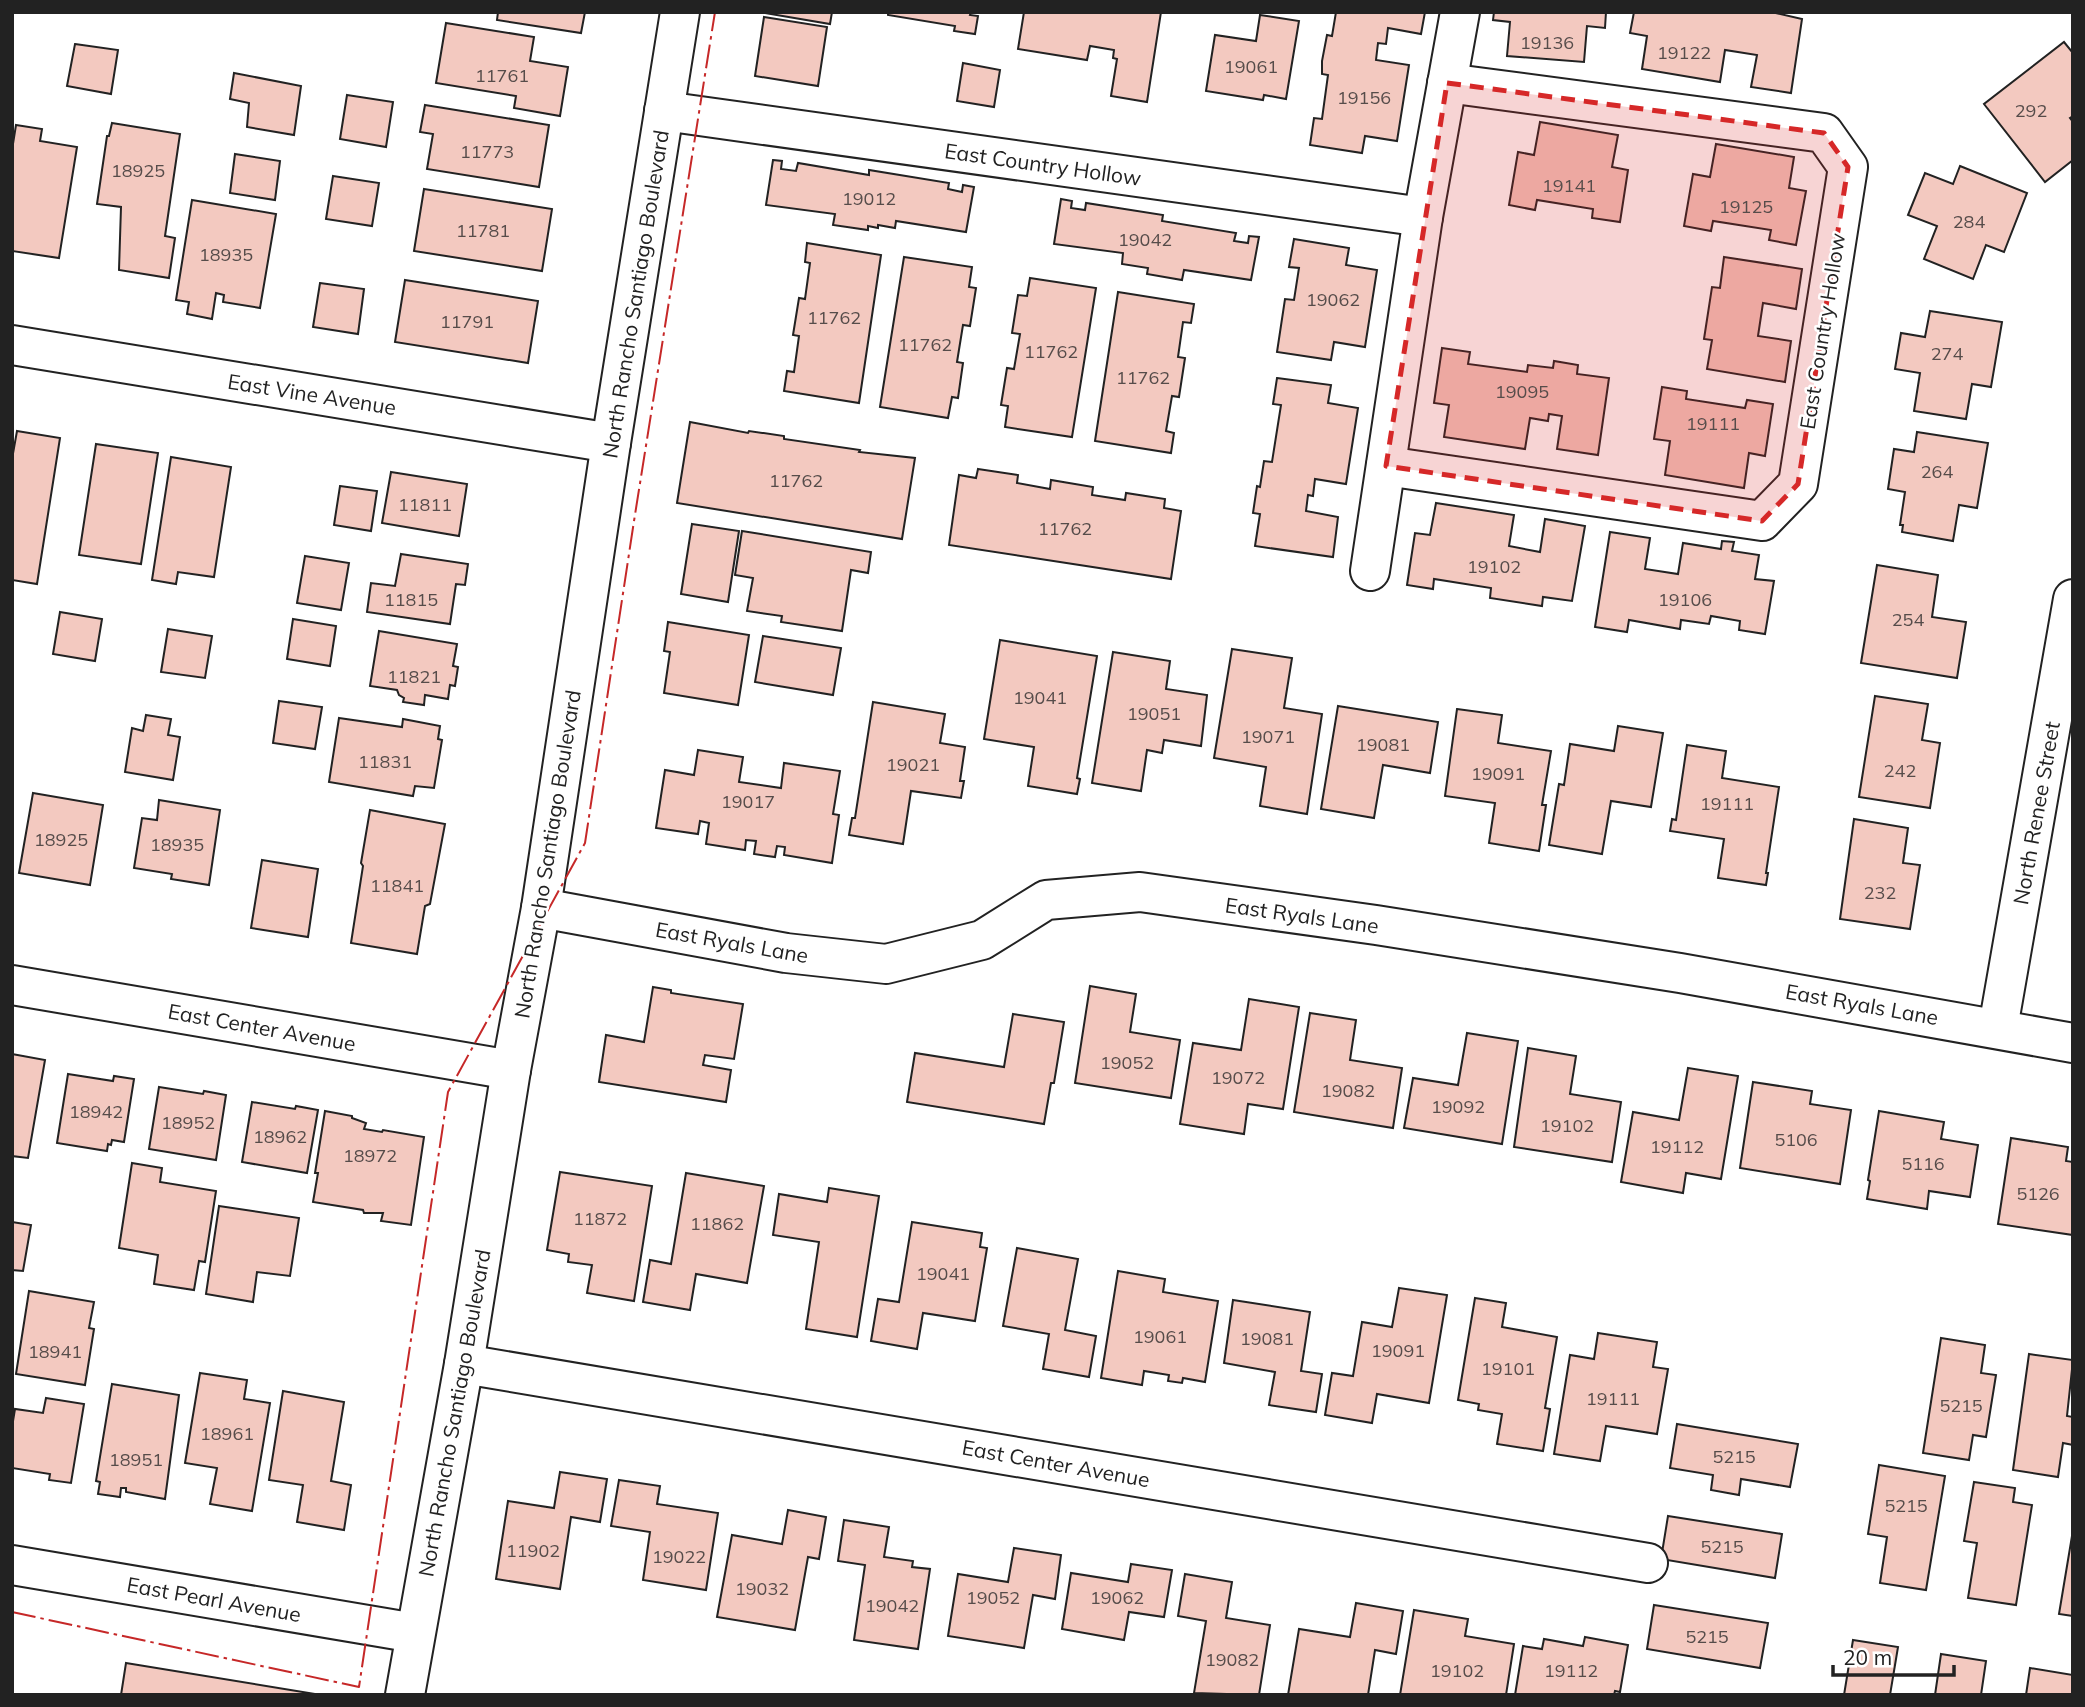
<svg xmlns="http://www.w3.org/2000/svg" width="2085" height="1707" viewBox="0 0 2085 1707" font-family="Mulish,sans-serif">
  <rect width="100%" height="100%" fill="#fff"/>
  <!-- building -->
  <g fill="#f3c9c0" stroke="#222" stroke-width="2">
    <path d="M498 12H585L581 33 497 20Z"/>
    <path d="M759 12H832L830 24Z"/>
    <path d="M888 12H971L970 15 978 16 975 34 954 31 955 26 888 15Z"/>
    <path d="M1024 12H1161L1147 102 1111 96 1117 59 1113 58 1114 50 1090 46 1087 60 1018 49Z"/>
    <path d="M1336 12H1425L1421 34 1388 28 1386 44 1378 43 1376 60 1409 65 1397 141 1365 136 1362 153 1310 145 1314 118 1322 119 1328 75 1322 74V61L1327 35 1332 36Z"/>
    <path d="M1494 12H1606L1605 28 1587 26 1584 62 1507 56 1510 22 1493 20Z"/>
    <path d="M1634 12H1771L1802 19 1791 93 1751 87 1757 55 1725 50 1720 82 1642 69 1647 36 1630 33Z"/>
    <path d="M1260 15 1299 21 1286 99 1264 95 1263 100 1206 91 1215 35 1256 41Z"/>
    <path d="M764 17 827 27 818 86 755 76Z"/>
    <path d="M446 23 534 37 530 61 568 67 560 116 514 108 516 96 436 83Z"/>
    <path d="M2064 42 2073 53V116L2070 118 2073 122V160L2045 182 1984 104Z"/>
    <path d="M75 44 118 50 111 94 67 86Z"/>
    <path d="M963 63 1000 70 994 107 957 101Z"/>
    <path d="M234 73 301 86 294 135 247 127 249 103 230 99Z"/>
    <path d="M347 95 393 102 386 147 340 139Z"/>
    <path d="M425 105 549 125 539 187 427 169 433 134 420 132Z"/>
    <path d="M1540 122 1618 135 1612 167 1628 170 1620 222 1592 218 1593 209 1537 200 1535 210 1509 205 1518 152 1534 155Z"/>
    <path d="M112 123 180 134 165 236 175 238 169 278 119 270 121 207 97 204 107 136H109Z"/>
    <path d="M16 125 42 129 40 141 77 147 59 258 12 251V150Z"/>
    <path d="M1716 144 1794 157 1789 188 1806 191 1796 245 1769 240 1771 230 1713 221 1711 231 1684 226 1693 174 1710 177Z"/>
    <path d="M235 154 280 161 275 200 230 193Z"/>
    <path d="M773 160 782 161 781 169 796 171 798 163 869 175V170L949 183 948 189 962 192 963 185 974 187 966 232 896 221 895 228 878 225V228L868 226V230L833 225 835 214 766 205Z"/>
    <path d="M1960 166 2027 193 2004 252 1986 245 1973 279 1924 259 1937 226 1908 215 1925 173 1953 184Z"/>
    <path d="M333 176 379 183 372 226 326 219Z"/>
    <path d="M424 189 552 209 542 271 414 251Z"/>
    <path d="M1061 199 1072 201 1071 208 1085 210 1086 203 1163 215 1162 221 1236 233 1234 241 1248 243 1249 236 1259 237 1251 280 1184 270 1182 280 1147 274 1148 268 1122 264 1123 253 1054 244Z"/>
    <path d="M192 200 276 214 260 308 223 302 224 295 216 293 212 319 187 314 189 302 176 300Z"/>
    <path d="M1294 239 1349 248 1346 265 1377 270 1365 347 1334 342 1331 360 1277 352 1285 299 1294 300 1299 268 1289 267Z"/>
    <path d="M807 243 881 255 859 403 784 391 787 371 794 372 799 336 793 335 799 298 805 299 810 263 805 262Z"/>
    <path d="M904 257 972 267 969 287 976 288 970 326 963 325 957 362 963 363 958 398 952 397 948 418 880 407Z"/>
    <path d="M1724 257 1802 269 1796 309 1763 303 1758 336 1791 341 1785 382 1707 369 1712 340 1704 339 1712 287 1720 288Z"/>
    <path d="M1030 278 1096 288 1072 437 1005 427 1008 406 1001 405 1007 368 1014 369 1020 334 1012 333 1018 295 1027 296Z"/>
    <path d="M405 280 538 301 528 363 395 342Z"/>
    <path d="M320 283 364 289 358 334 313 327Z"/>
    <path d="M1118 292 1194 304 1191 323 1183 322 1178 357 1185 358 1179 397 1172 396 1166 431 1174 433 1171 453 1095 441Z"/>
    <path d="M1930 311 2002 322 1991 387 1972 384 1966 419 1914 411 1920 373 1895 369 1901 333 1925 337Z"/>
    <path d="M1442 348 1470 352 1468 364 1527 372 1528 365 1553 368 1554 361 1578 365 1577 374 1609 378 1598 455 1557 449 1562 416 1549 414 1548 421 1530 418 1525 449 1444 437 1449 405 1434 403Z"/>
    <path d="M1277 378 1331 385 1328 403 1358 408 1346 484 1315 479 1313 496 1308 495 1306 511 1338 517 1333 557 1255 546 1260 514 1253 513 1257 486 1260 487 1264 461 1272 462 1281 405 1273 404Z"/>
    <path d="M1662 387 1687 391 1686 399 1745 408 1747 400 1773 404 1765 456 1749 453 1744 488 1665 475 1670 441 1654 439Z"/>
    <path d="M690 422 748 433 749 431 784 436V439L860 450 859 452 915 458 902 539 677 503Z"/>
    <path d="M17 431 60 438 37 584 12 580V459Z"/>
    <path d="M1917 432 1988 443 1977 508 1959 505 1953 541 1902 532 1903 525H1900L1905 492 1888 489 1894 449 1914 452Z"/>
    <path d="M96 444 158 453 141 564 79 555Z"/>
    <path d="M171 457 231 467 214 577 178 572 176 584 152 580Z"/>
    <path d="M978 469 1018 475 1017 483 1050 489 1051 480 1093 487 1092 495 1125 500 1126 493 1165 499 1164 508 1181 511 1171 579 949 545 959 475 976 478Z"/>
    <path d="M391 472 467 484 459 536 382 523Z"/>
    <path d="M340 486 377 491 371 531 334 525Z"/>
    <path d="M1436 503 1514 515 1509 546 1540 552 1545 519 1585 526 1572 601 1543 597 1542 606 1490 598 1491 588 1434 579 1433 589 1407 585 1415 533 1430 535Z"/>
    <path d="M692 524 739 531 728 602 681 594Z"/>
    <path d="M742 531 871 552 868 573 851 570 842 631 781 622 782 616 747 611 753 578 735 575Z"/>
    <path d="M1610 532 1650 538 1645 569 1678 574 1683 543 1721 549 1722 541 1734 542 1732 551 1759 555 1755 579 1774 581 1765 634 1739 630 1740 621 1711 616 1709 624 1681 620 1680 629 1629 620 1627 632 1595 627Z"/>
    <path d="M401 554 468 564 465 585 456 584 450 624 367 612 371 583 395 586Z"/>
    <path d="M305 556 349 563 341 610 297 603Z"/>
    <path d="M1877 565 1938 575 1932 617 1966 622 1957 678 1861 663Z"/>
    <path d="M60 612 102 619 95 661 53 654Z"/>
    <path d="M293 619 336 626 330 666 287 659Z"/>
    <path d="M668 622 749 635 738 705 664 693 670 652 664 651Z"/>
    <path d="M168 629 212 636 205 678 161 672Z"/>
    <path d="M379 631 457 644 453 666 458 667 455 686 450 685 448 699 425 695 424 705 403 702 404 698 399 695 397 690 370 686Z"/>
    <path d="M763 636 841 648 833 695 755 682Z"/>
    <path d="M1000 640 1097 656 1077 778 1080 779 1077 794 1028 786 1034 747 984 739Z"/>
    <path d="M1232 649 1292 658 1284 708 1322 714 1307 814 1260 806 1266 767 1214 758Z"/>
    <path d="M1113 652 1170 661 1166 689 1207 695 1201 746 1164 740 1162 753 1147 750 1141 791 1092 783Z"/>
    <path d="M1875 696 1928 704 1922 740 1940 743 1930 808 1859 797Z"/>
    <path d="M279 701 322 707 315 749 273 743Z"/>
    <path d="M873 702 945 714 940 743 965 747 960 781H964L961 798 911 791 903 844 849 835 852 818H855Z"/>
    <path d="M1338 706 1438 722 1430 773 1383 765 1374 818 1321 809Z"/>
    <path d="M1457 709 1502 715 1498 743 1551 751 1542 805H1546L1539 851 1489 843 1495 803 1445 796Z"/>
    <path d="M146 715 171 719 168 735 180 737 173 780 125 772 132 728 143 731Z"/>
    <path d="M339 718 402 727 403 719 440 726 438 739 442 740 434 788 415 786 413 796 329 782Z"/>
    <path d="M1618 726 1663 733 1651 807 1611 801 1602 854 1549 845 1559 784 1564 785 1570 744 1614 751Z"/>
    <path d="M1687 745 1726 751 1722 778 1779 787 1766 873H1768L1766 885 1718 878 1724 839 1670 831 1672 819 1676 820Z"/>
    <path d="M698 750 743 757 739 782 781 788 784 763 840 771 833 814 839 815 832 863 784 855 785 847 777 846 775 857 754 854 756 841 746 840 745 850 706 844 709 823 700 821 698 834 656 828 665 770 694 775Z"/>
    <path d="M33 793 103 805 90 885 19 873Z"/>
    <path d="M159 800 220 810 209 885 171 879 172 874 134 868 142 818 157 820Z"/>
    <path d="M370 810 445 824 430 904 425 906 417 954 351 943 363 866 361 863Z"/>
    <path d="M1854 819 1908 828 1903 863 1920 865 1910 929 1840 919Z"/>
    <path d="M262 860 318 869 308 937 251 928Z"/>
    <path d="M1090 986 1136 994 1130 1032 1180 1040 1171 1098 1075 1083Z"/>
    <path d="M653 987 671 990V993L743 1004 734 1059 705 1055 703 1065 731 1070 726 1102 599 1082 606 1035 644 1042Z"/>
    <path d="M1249 999 1299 1007 1283 1109 1248 1104 1244 1134 1180 1124 1193 1043 1241 1050Z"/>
    <path d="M1310 1013 1356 1020 1350 1060 1402 1068 1393 1128 1294 1112Z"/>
    <path d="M1013 1014 1064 1022 1054 1083H1051L1044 1124 907 1102 915 1053 1004 1067Z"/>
    <path d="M1467 1033 1518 1041 1502 1144 1404 1128 1413 1078 1458 1085Z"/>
    <path d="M1528 1048 1576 1056 1570 1094 1621 1102 1612 1162 1514 1147Z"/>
    <path d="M12 1054 45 1060 28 1158 12 1156Z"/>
    <path d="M1688 1068 1738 1076 1721 1179 1686 1173 1683 1193 1621 1182 1633 1112 1679 1120Z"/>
    <path d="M68 1074 113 1081 114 1076 134 1079 124 1142 112 1140 111 1145 108 1144 107 1151 57 1143Z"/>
    <path d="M1753 1082 1812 1091 1810 1104 1851 1110 1840 1184 1740 1168Z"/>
    <path d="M159 1087 203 1094 204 1091 226 1095 216 1160 149 1149Z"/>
    <path d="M252 1102 295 1109 296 1106 318 1110 307 1173 242 1162Z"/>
    <path d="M325 1111 352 1116V1118L366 1123 364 1129 382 1132 383 1130 424 1137 411 1225 381 1221 383 1213H364L363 1210 313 1202 318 1173H315Z"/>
    <path d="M1879 1111 1944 1122 1941 1139 1978 1145 1970 1197 1929 1191 1927 1209 1867 1199 1870 1181 1868 1180Z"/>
    <path d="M2011 1138 2068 1147 2066 1161 2073 1162V1235L1998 1224Z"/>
    <path d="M132 1163 162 1168 160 1182 216 1191 205 1262 199 1261 194 1290 154 1284 158 1255 119 1248Z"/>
    <path d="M560 1172 652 1186 634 1301 587 1293 592 1265 568 1262 569 1254 547 1250Z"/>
    <path d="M686 1173 764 1186 747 1283 696 1274 690 1310 643 1302 650 1260 671 1264Z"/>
    <path d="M829 1188 879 1196 857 1337 806 1329 819 1242 773 1235 779 1194 827 1202Z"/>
    <path d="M219 1206 299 1218 290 1276 257 1272 253 1302 206 1294Z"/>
    <path d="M12 1222 31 1225 23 1271 12 1270Z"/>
    <path d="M912 1222 982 1233 980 1247 987 1248 975 1321 923 1313 917 1349 871 1341 878 1299 899 1302Z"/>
    <path d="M1017 1248 1078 1259 1065 1330 1096 1336 1089 1377 1043 1369 1049 1334 1003 1326Z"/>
    <path d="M1118 1271 1165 1279 1163 1292 1218 1301 1205 1382 1183 1378 1182 1383 1168 1381 1169 1375 1144 1371 1142 1385 1101 1378Z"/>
    <path d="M1399 1288 1447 1295 1429 1403 1377 1394 1372 1423 1325 1415 1332 1373 1353 1376 1362 1322 1392 1327Z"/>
    <path d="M29 1291 94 1302 89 1328 94 1329 85 1385 16 1374Z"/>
    <path d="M1475 1298 1506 1303 1502 1327 1557 1337 1545 1408 1550 1409 1543 1451 1497 1444 1502 1414 1478 1410 1479 1404 1458 1400Z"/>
    <path d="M1233 1300 1310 1312 1301 1371 1322 1374 1316 1412 1269 1405 1275 1372 1224 1363Z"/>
    <path d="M1598 1333 1657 1342 1653 1367 1668 1369 1657 1434 1606 1426 1600 1461 1554 1454 1570 1355 1594 1359Z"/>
    <path d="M1941 1338 1985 1345 1981 1373 1996 1375 1986 1437 1973 1435 1969 1460 1923 1453Z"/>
    <path d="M2029 1354 2073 1360 2067 1416 2073 1417V1445L2063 1443 2058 1477 2013 1470Z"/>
    <path d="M200 1373 247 1380 244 1399 270 1403 252 1511 210 1504 217 1468 185 1463Z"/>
    <path d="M112 1384 179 1395 165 1499 126 1492V1488H121L120 1497 98 1494 100 1482 96 1481Z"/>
    <path d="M283 1391 344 1402 331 1481 351 1485 344 1530 297 1522 303 1485 269 1480Z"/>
    <path d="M46 1398 84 1404 71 1483 49 1480 50 1474 12 1468V1427L15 1409 43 1413Z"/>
    <path d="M1677 1424 1798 1444 1790 1487 1741 1479 1739 1495 1711 1490 1713 1475 1670 1468Z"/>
    <path d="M1879 1465 1945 1476 1926 1590 1880 1583 1887 1537 1868 1534Z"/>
    <path d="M560 1472 607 1479 600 1522 571 1517 560 1589 496 1579 508 1501 554 1508Z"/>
    <path d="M619 1480 660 1486 657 1504 718 1513 706 1590 643 1580 650 1532 611 1526Z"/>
    <path d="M1974 1482 2015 1488 2013 1502 2032 1505 2016 1605 1968 1598 1977 1543 1964 1541Z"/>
    <path d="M788 1510 826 1517 819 1559 808 1557 795 1630 717 1617 732 1535 782 1544Z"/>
    <path d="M1668 1516 1782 1534 1775 1578 1661 1559Z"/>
    <path d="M844 1520 889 1527 884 1557 913 1561 912 1567 930 1569 918 1649 854 1640 865 1565 838 1561Z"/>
    <path d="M2073 1530V1616L2059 1614Z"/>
    <path d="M1014 1548 1061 1555 1055 1599 1033 1595 1024 1648 948 1636 958 1574 1008 1582Z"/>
    <path d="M1131 1564 1172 1570 1164 1617 1129 1612 1124 1640 1062 1629 1071 1573 1128 1582Z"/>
    <path d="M1185 1574 1232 1582 1226 1618 1270 1625 1259 1695 1194 1693 1206 1621 1178 1616Z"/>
    <path d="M1356 1603 1403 1611 1396 1654 1375 1650 1368 1695H1288L1299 1629 1350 1637Z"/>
    <path d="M1654 1605 1768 1623 1760 1668 1647 1649Z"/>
    <path d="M1414 1610 1468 1619 1465 1636 1514 1644 1506 1695H1400Z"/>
    <path d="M1585 1637 1628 1645 1620 1692 1615 1691 1614 1695H1515L1523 1646 1542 1649 1544 1639 1583 1646Z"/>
    <path d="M1853 1640 1898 1647 1890 1695H1844Z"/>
    <path d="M1941 1654 1986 1661 1981 1695H1935Z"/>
    <path d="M126 1663 321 1695H121Z"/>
    <path d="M2030 1668 2073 1675 2072 1695H2026Z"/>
  </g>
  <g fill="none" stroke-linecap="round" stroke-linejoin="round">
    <!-- minor casing -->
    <g stroke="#222" stroke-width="42">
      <g id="minor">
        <path d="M664 111 1423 217"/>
        <path d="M12 345 611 443"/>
        <path d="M1386 466 1762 521 1798 484 1848 167 1824 133 1447 83"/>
        <path d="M1370 571 1423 217 1460 12"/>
        <path d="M541 908 786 953 886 964 982 940 1046 900 1140 892 1376 925 1680 973 2073 1043"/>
        <path d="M12 985 511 1070"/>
        <path d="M1998 1028 2073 599"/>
        <path d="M464 1364 1648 1563"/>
        <path d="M12 1565 415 1633"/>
        <path d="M405 1695 464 1364 511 1070 541 908 611 443 680 12"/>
      </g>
    </g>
    <!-- minor -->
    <use href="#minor" stroke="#fff" stroke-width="38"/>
    <!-- power -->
    <path stroke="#c62828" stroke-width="2" stroke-dasharray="24 5 3.5 5" stroke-linecap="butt" d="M12 1612 359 1687 448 1092 585 843 634 521 715 12"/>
  </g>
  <!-- marked area -->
  <path fill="#d62828" fill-opacity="0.2" stroke="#d62828" stroke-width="5" stroke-dasharray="14 9" stroke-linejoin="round" d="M1447 83 1824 133 1848 167 1798 484 1762 521 1386 466Z"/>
  <g text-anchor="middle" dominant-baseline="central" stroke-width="5" stroke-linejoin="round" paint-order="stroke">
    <!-- number labels -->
    <g font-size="18" fill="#564c4a">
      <text x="1547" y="42">19136</text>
      <text x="1684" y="52">19122</text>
      <text x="1251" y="66">19061</text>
      <text x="502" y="75">11761</text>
      <text x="1364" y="97">19156</text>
      <text x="2031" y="110">292</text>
      <text x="487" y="151">11773</text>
      <text x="138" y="170">18925</text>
      <text x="1569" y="185">19141</text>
      <text x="869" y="198">19012</text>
      <text x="1746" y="206">19125</text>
      <text x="1969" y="221">284</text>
      <text x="483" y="230">11781</text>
      <text x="1145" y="239">19042</text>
      <text x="226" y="254">18935</text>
      <text x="1333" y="299">19062</text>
      <text x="834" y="317">11762</text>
      <text x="467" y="321">11791</text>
      <text x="925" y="344">11762</text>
      <text x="1051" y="351">11762</text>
      <text x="1947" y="353">274</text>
      <text x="1143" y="377">11762</text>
      <text x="1522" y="391">19095</text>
      <text x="1713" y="423">19111</text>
      <text x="1937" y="471">264</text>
      <text x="796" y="480">11762</text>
      <text x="425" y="504">11811</text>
      <text x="1065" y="528">11762</text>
      <text x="1494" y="566">19102</text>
      <text x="411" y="599">11815</text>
      <text x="1685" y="599">19106</text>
      <text x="1908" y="619">254</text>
      <text x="414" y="676">11821</text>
      <text x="1040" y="697">19041</text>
      <text x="1154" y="713">19051</text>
      <text x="1268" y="736">19071</text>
      <text x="1383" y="744">19081</text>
      <text x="385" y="761">11831</text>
      <text x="913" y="764">19021</text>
      <text x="1900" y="770">242</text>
      <text x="1498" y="773">19091</text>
      <text x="748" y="801">19017</text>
      <text x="1727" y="803">19111</text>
      <text x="61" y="839">18925</text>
      <text x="177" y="844">18935</text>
      <text x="397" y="885">11841</text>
      <text x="1880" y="892">232</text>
      <text x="1127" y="1062">19052</text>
      <text x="1238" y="1077">19072</text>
      <text x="1348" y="1090">19082</text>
      <text x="1458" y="1106">19092</text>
      <text x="96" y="1111">18942</text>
      <text x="188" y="1122">18952</text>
      <text x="1567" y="1125">19102</text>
      <text x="280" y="1136">18962</text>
      <text x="1796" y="1139">5106</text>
      <text x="1677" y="1146">19112</text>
      <text x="370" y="1155">18972</text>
      <text x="1923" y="1163">5116</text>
      <text x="2038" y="1193">5126</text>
      <text x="600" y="1218">11872</text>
      <text x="717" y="1223">11862</text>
      <text x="943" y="1273">19041</text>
      <text x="1160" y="1336">19061</text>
      <text x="1267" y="1338">19081</text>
      <text x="1398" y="1350">19091</text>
      <text x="55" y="1351">18941</text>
      <text x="1508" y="1368">19101</text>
      <text x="1613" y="1398">19111</text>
      <text x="1961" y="1405">5215</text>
      <text x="227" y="1433">18961</text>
      <text x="1734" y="1456">5215</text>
      <text x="136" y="1459">18951</text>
      <text x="1906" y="1505">5215</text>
      <text x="1722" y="1546">5215</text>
      <text x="533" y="1550">11902</text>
      <text x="679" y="1556">19022</text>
      <text x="762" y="1588">19032</text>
      <text x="993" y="1597">19052</text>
      <text x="1117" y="1597">19062</text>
      <text x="892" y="1605">19042</text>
      <text x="1707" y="1636">5215</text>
      <text x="1232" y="1659">19082</text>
      <text x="1457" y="1670">19102</text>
      <text x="1571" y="1670">19112</text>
    </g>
    <!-- street labels -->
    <g font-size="21" fill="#222" stroke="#fff">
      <text transform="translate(1043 164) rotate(8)">East Country Hollow</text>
      <text transform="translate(635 294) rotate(-81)">North Rancho Santiago Boulevard</text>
      <text transform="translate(1822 331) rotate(-81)">East Country Hollow</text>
      <text transform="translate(312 394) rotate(9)">East Vine Avenue</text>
      <text transform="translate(2036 813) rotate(-80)">North Renee Street</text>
      <text transform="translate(547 854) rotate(-81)">North Rancho Santiago Boulevard</text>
      <text transform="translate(1302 915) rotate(8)">East Ryals Lane</text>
      <text transform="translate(732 942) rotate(10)">East Ryals Lane</text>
      <text transform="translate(1862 1004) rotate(10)">East Ryals Lane</text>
      <text transform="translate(262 1027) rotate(10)">East Center Avenue</text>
      <text transform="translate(454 1413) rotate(-80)">North Rancho Santiago Boulevard</text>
      <text transform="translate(1056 1463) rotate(10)">East Center Avenue</text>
      <text transform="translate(214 1599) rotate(10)">East Pearl Avenue</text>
    </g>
  </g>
  <!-- border -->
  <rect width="2085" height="1707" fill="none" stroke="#222222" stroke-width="28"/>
  <!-- scale -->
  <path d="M1833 1665v10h121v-10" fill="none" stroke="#222222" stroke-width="3.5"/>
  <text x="1843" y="1665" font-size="21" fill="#222222" stroke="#ffffff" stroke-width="5" paint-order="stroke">20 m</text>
</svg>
